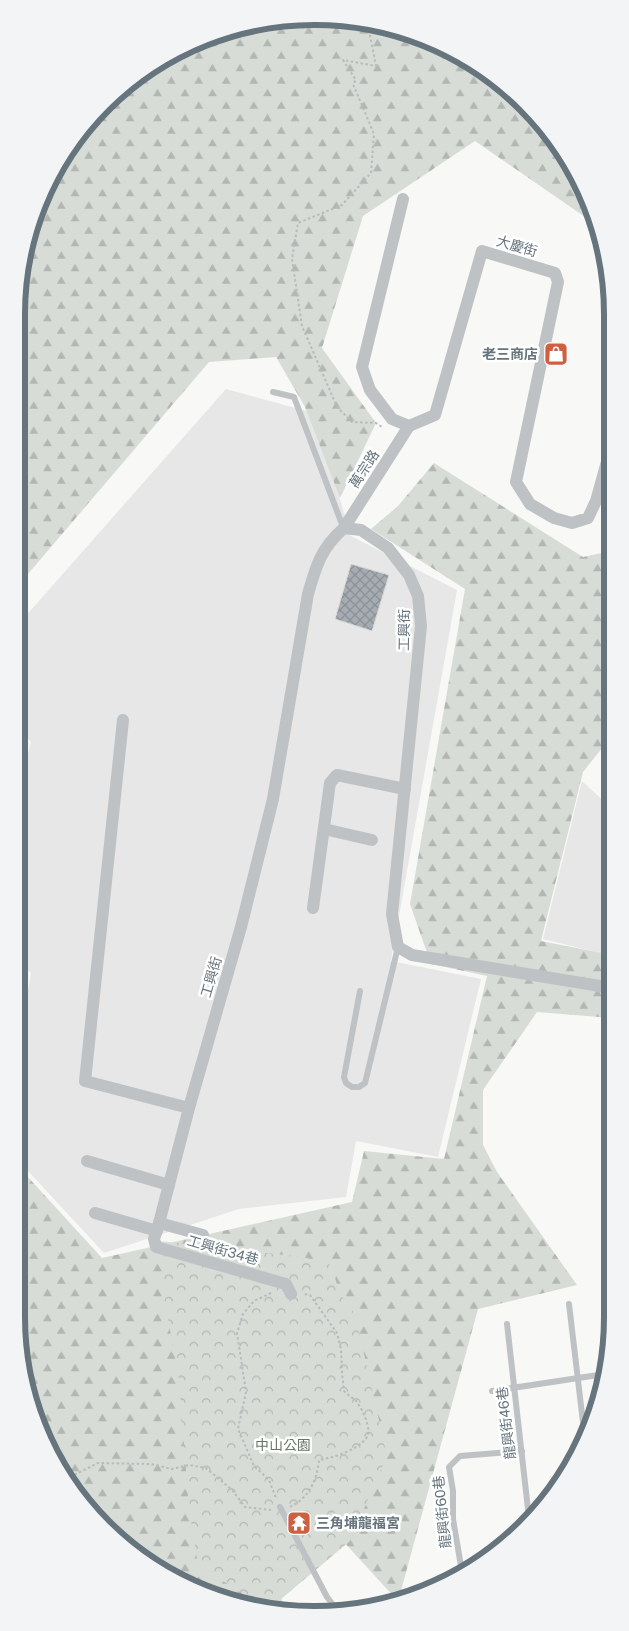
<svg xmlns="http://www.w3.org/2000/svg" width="629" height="1631" viewBox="0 0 629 1631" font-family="'Public Sans','Noto Sans TC',sans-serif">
  <defs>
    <pattern id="forest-firs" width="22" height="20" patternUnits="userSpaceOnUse" patternTransform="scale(1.25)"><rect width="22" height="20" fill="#d8dcd6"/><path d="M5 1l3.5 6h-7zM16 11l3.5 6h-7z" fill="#b3b7b3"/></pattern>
    <pattern id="park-crowns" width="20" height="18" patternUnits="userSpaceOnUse" patternTransform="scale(1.25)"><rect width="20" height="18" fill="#d8dcd6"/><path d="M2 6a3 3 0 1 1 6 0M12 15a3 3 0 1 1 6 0" fill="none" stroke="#b3b7b3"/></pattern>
    <pattern id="building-cross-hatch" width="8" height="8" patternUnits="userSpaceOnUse" patternTransform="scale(1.25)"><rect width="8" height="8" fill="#a6adb2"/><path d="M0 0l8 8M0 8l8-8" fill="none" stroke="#8b9196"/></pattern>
  </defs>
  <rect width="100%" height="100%" fill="#f8f8f6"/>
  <!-- built -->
  <g fill="#e6e7e6">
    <path d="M226 389 314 413 351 536 457 590 391 961 481 979 438 1157 356 1141 346 1197 239 1209 104 1253 16 1158V1065L31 973 16 962V801L31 742 16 725V627Z"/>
    <path d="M582 781 611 808 612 956 543 939Z"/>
  </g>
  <!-- forest -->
  <g fill="url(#forest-firs)">
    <path d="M276 19 392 26 413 45 421 39 480 66 539 118 582 183 593 217H585L475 141 363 216 322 348 376 423 340 498 305 407 276 357 209 362 16 588V315L26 237 78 133 166 56Z"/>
    <path d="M434 463 583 557 611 551V737L583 772 541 941 612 955V1018L537 1012 483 1090V1145L497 1172 577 1285 478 1309 399 1598 396 1599 277 1469 240 1475 286 1612H275L166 1575 90 1513 32 1413 16 1316V1164L102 1258 352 1202 364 1151 444 1159 487 976 431 964 410 904 465 589 371 529 398 506Z"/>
    <path d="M16 967 24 979 16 1041Z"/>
  </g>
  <!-- park -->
  <path fill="url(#park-crowns)" d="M159 1241 303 1257 331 1265 340 1294 355 1314 387 1456 350 1541 268 1610 198 1565 189 1509 179 1380 165 1302Z"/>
  <!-- building -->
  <path fill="url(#building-cross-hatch)" stroke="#dadad8" d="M351 564 389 575 372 631 335 619Z"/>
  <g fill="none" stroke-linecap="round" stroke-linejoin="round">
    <!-- path -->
    <g stroke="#b8bbbe" stroke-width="2" stroke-dasharray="2.5 2.5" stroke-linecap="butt">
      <path d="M368 25 376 66 343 60 356 80 353 84 374 134 371 173 342 205 298 223 292 259 302 326 337 407 352 422 376 423 382 427"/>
      <path d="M271 1293 254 1301 243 1314 237 1333 246 1392 238 1429 254 1466 269 1480 276 1498"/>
      <path d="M70 1477 98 1463 151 1464 172 1469 189 1465 206 1468 232 1490 245 1507 271 1510"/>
      <path d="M290 1507C309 1498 317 1480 319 1460 332 1458 359 1450 367 1437 372 1429 362 1408 356 1401 353 1398 348 1395 344 1391L342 1373 341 1349 337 1333 310 1295 303 1294"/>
    </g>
    <!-- service -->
    <g stroke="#bec2c5" stroke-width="6">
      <path d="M273 392 294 397 343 527"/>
      <path d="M360 991 344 1077 346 1083 352 1087H359L365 1083 398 947"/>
      <path d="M569 1304 584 1431"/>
      <path d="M507 1324 529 1518"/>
      <path d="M492 1391 605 1374"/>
      <path d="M280 1507 327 1597 337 1610"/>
      <path d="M462 1572 453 1519V1491L449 1467 460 1456 522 1451"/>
    </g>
    <!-- minor -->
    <g stroke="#bec2c5" stroke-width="12">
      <path d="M403 199 362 367 370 390 392 419 409 426 435 415 482 251 555 273 558 282 516 482 530 504 554 518 572 523 588 518 596 501 611 447"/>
      <path d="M344 528 409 426"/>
      <path d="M123 720 85 1081 189 1108 241 927 273 799 308 594C316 566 321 548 344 528L361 530 388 548 409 575 418 596 421 626 392 914 398 947 412 955 612 988"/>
      <path d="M324 829 372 840"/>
      <path d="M313 908 330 783 337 775 405 789"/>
      <path d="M189 1108 159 1223 154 1239 156 1247 286 1284 291 1294"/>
      <path d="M87 1161 169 1185"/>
      <path d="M95 1213 157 1231"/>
      <path d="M159 1223 203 1235"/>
    </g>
  </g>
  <!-- icons -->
  <defs>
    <g id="shop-square" transform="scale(1.25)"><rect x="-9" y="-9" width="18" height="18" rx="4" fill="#cd6041" stroke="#fff"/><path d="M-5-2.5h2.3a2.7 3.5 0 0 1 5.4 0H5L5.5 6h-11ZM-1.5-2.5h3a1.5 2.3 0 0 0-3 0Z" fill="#fff"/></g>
    <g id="temple-square" transform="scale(1.25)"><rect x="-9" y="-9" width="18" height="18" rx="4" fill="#cd6041" stroke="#fff"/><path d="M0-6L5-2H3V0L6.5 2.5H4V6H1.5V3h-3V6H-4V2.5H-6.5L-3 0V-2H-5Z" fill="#fff"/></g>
  </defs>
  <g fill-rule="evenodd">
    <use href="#shop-square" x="556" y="354"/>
    <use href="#temple-square" x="299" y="1523"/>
  </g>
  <g text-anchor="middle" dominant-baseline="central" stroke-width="5" stroke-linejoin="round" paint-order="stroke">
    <!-- street labels -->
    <g font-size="14" fill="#66747d" stroke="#fff">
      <text transform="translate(517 246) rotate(16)">大慶街</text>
      <text transform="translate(364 469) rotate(-57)">萬宗路</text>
      <text transform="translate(404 630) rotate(-89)">工興街</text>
      <text transform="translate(211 977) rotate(-74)">工興街</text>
      <text transform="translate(223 1250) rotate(16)">工興街34巷</text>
      <text transform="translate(506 1423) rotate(-97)">龍興街46巷</text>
      <text transform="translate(442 1512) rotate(-96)">龍興街60巷</text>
    </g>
    <!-- poi labels -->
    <g font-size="14" font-weight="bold" fill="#66747d" stroke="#fff" text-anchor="end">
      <text x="538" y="354">老三商店</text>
      <text x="316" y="1523" text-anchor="start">三角埔龍福宮</text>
    </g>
    <!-- park labels -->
    <g font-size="14" fill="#687665" stroke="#fff">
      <text x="283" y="1445">中山公園</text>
    </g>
  </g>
  <!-- crop -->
  <path d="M0 0H629V1631H0ZM314 25H315A289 289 0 0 1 604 314V1317A289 289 0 0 1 315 1606H314A289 289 0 0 1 25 1317V314A289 289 0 0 1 314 25Z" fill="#f3f4f5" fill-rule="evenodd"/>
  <path fill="none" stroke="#66747d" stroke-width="6" d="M314 25H315A289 289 0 0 1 604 314V1317A289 289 0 0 1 315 1606H314A289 289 0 0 1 25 1317V314A289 289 0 0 1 314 25Z"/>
</svg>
